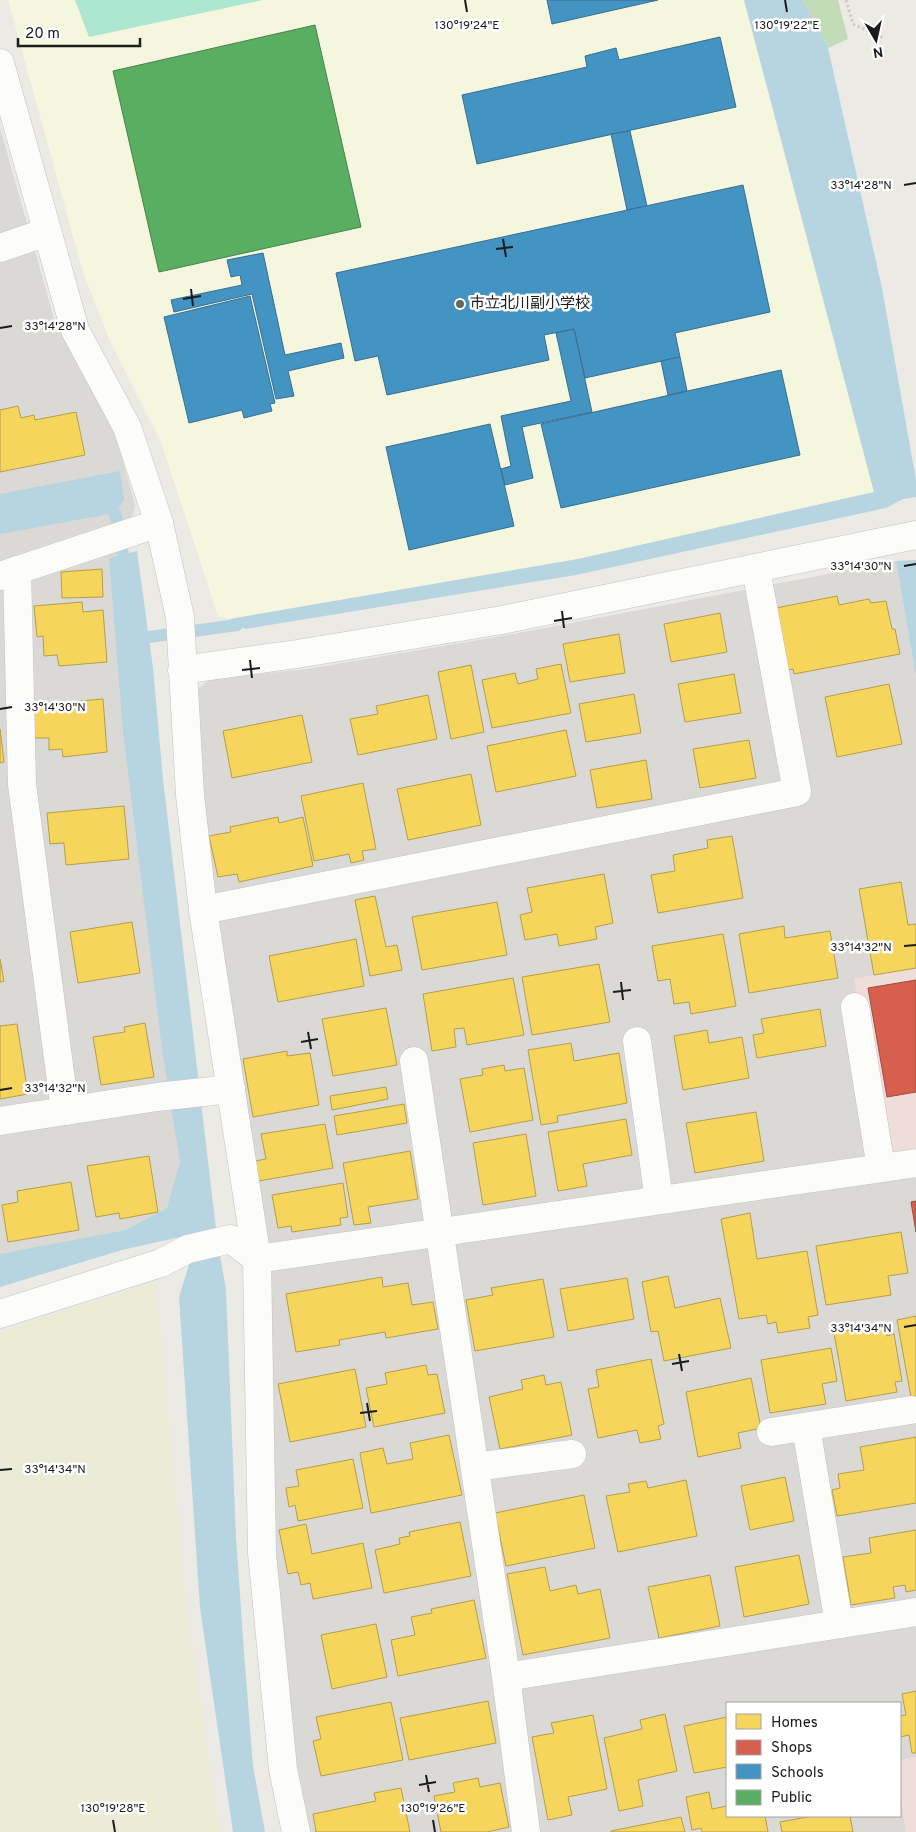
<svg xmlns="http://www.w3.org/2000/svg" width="916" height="1832" viewBox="0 0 916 1832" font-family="Overpass,'Noto Sans JP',sans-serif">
  <rect width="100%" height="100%" fill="#ebeae4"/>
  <!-- residential -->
  <g fill="#dad9d6">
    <path d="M0 128 55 322 115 432 135 506 123 554 194 1224 0 1273Z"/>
    <path d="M896 561 916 677V968L854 979 916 1172V1757L900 1760V1703H727V1816H900V1789L906 1832H305L291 1769 269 1553 267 1260 210 894 193 693 210 679 307 669 508 635Z"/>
  </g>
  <!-- commercial -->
  <g fill="#eeddd8">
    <path d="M916 968V1153L884 1159 854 979Z"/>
    <path d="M916 1757V1832H906L900 1789V1760Z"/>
  </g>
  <!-- education -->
  <path fill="#f4f6de" d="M8 0H744L874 492 578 559 230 619 218 616 161 442 109 339 82 269Z"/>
  <!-- farmland -->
  <path fill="#eaecd6" d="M156 1282 187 1614 220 1832H0V1331Z"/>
  <!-- forest -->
  <path fill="#c2dcb8" d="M803 0H838L848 39 828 48Z"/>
  <!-- pitch -->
  <path fill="#ade6d1" d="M75 0H263L89 37Z"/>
  <!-- water -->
  <g fill="#b6d5e0">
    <path d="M744 0H803L828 48 882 288 916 480V497L903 499 886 508 576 575 245 629 230 619 578 559 874 492Z"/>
    <path d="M120 471 124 500 115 513 0 534V494Z"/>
    <path d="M137 551 153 668 163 779 216 1229 122 1250 0 1287V1254L126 1230 167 1208 180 1162 162 1049 123 731 109 558Z"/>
    <path d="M916 560V677L896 561Z"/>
    <path d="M220 1255 226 1290 236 1537 244 1653 253 1766 265 1832H233L200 1608 179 1297 190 1262Z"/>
  </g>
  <!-- homes -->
  <g fill="#f6d55c" stroke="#b59e49">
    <path d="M18 406 21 418 34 415 35 420 76 412 85 455 0 472V410Z"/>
    <path d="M102 569 103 597 62 598 61 572Z"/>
    <path d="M837 596 839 605 869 599 871 603 886 601 892 629H895L900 654 794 674 793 669 788 670 776 608Z"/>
    <path d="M82 602 83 612 103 610 107 662 59 666 57 655 44 656 43 636 37 637 34 606Z"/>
    <path d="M720 613 727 652 671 662 664 624Z"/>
    <path d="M619 634 625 673 570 682 563 644Z"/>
    <path d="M561 664 571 713 492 728 482 680 515 673 518 684 538 679 536 669Z"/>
    <path d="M471 665 484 732 451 739 438 672Z"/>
    <path d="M734 674 741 713 685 722 678 684Z"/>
    <path d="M889 684 902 744 837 757 825 697Z"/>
    <path d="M634 694 641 733 586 742 579 704Z"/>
    <path d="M428 695 437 739 358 755 350 719 378 714 376 706Z"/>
    <path d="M103 699 107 752 63 757 62 749 49 750V738H35L32 705Z"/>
    <path d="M302 715 312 762 232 778 223 731Z"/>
    <path d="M0 729 4 762 0 763Z"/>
    <path d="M566 730 576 776 496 792 487 746Z"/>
    <path d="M749 740 756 778 700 788 693 749Z"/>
    <path d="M646 760 652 799 597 808 590 770Z"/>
    <path d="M471 774 481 825 408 840 397 789Z"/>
    <path d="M363 783 376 849 362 851 364 860 351 863 349 854 314 861 301 796Z"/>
    <path d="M124 806 129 859 66 865 64 843 50 844 47 813Z"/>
    <path d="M278 817 279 823 303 817 313 866 239 882 237 874 218 877 209 836 231 832 230 827Z"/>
    <path d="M732 836 743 898 658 913 651 875 675 871 673 855 708 848 707 840Z"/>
    <path d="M604 874 613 923 595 927 597 939 559 946 557 934 525 940 520 915 532 912 527 888Z"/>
    <path d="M901 882 908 925 916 924V968L874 975 859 889Z"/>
    <path d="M375 896 386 947 397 945 402 970 370 976 355 900Z"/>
    <path d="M497 902 507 955 422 970 412 917Z"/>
    <path d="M132 922 140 973 78 983 70 932Z"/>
    <path d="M784 926 785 938 830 931 838 978 749 993 739 934Z"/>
    <path d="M723 934 736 1006 691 1014 689 1002 674 1004 670 979 658 981 652 946Z"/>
    <path d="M356 939 364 986 278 1002 269 956Z"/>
    <path d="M0 959 4 981 0 982Z"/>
    <path d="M599 964 610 1022 532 1035 522 977Z"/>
    <path d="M513 978 524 1035 467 1045 464 1028 454 1029 456 1047 432 1051 423 994Z"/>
    <path d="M386 1008 397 1065 333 1076 322 1019Z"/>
    <path d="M820 1009 826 1046 757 1058 753 1035 764 1033 761 1019Z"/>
    <path d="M145 1023 154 1077 101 1085 93 1037 125 1032 124 1027Z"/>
    <path d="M17 1024 28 1094 0 1099V1026Z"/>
    <path d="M707 1030 709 1043 742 1037 749 1078 683 1090 674 1036Z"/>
    <path d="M571 1043 574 1061 619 1053 627 1103 557 1116 558 1122 541 1125 528 1050Z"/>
    <path d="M287 1051V1056L310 1053 319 1105 253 1117 243 1059Z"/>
    <path d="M504 1065 505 1071 524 1068 533 1120 470 1132 460 1079 483 1075 482 1069Z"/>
    <path d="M386 1087 388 1099 332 1110 330 1096Z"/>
    <path d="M404 1104 407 1123 337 1135 334 1116Z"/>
    <path d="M756 1112 764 1161 695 1173 686 1123Z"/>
    <path d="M626 1119 632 1155 583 1164 587 1186 558 1191 548 1132Z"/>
    <path d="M325 1124 333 1168 259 1181 255 1161 266 1159 261 1134Z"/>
    <path d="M526 1134 536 1196 483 1205 473 1143Z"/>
    <path d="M410 1151 418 1199 368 1207 371 1223 354 1225 343 1163Z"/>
    <path d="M149 1156 158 1212 120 1219 119 1213 96 1217 87 1166Z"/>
    <path d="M71 1182 79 1230 8 1242 2 1205 18 1202 17 1191Z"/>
    <path d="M343 1183 348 1217 340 1218 341 1225 292 1232 291 1226 278 1228 272 1195Z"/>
    <path d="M750 1213 757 1259 807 1251 818 1315 808 1317 810 1328 778 1333 776 1322 768 1324 766 1315 739 1319 721 1219Z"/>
    <path d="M901 1232 908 1273 888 1276 891 1295 826 1305 816 1246Z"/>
    <path d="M668 1276 675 1308 720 1298 731 1348 664 1361 658 1331 651 1332 642 1282Z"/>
    <path d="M382 1277 383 1287 408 1283 412 1305 433 1302 438 1329 386 1338 385 1332 339 1340 340 1345 296 1352 286 1294Z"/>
    <path d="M627 1278 634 1319 568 1331 560 1289Z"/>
    <path d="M543 1279 554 1337 475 1351 466 1300 493 1295 491 1288Z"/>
    <path d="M916 1316V1396L911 1397 897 1320Z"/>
    <path d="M885 1324 887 1336 894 1334 902 1381 895 1382 897 1392 846 1401 834 1333Z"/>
    <path d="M831 1348 837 1381 822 1384 826 1404 770 1413 761 1360Z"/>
    <path d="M651 1359 664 1424 658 1426 661 1439 640 1443 637 1430 598 1438 588 1389 599 1387 596 1370Z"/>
    <path d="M426 1365 428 1375 437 1374 445 1413 374 1427 366 1388 387 1384 385 1373Z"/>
    <path d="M355 1369 366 1427 290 1442 278 1384Z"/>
    <path d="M544 1375 546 1385 561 1382 572 1435 500 1449 489 1397 523 1389 521 1380Z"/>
    <path d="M751 1378 761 1428 738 1433 741 1448 698 1457 686 1392Z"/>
    <path d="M449 1435 462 1495 371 1513 360 1453 383 1448 387 1464 413 1459 410 1443Z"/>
    <path d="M916 1437V1503L837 1516 832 1490 840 1488 838 1474 864 1470 860 1447Z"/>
    <path d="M353 1459 363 1508 298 1521 295 1505 289 1507 286 1488 299 1486 296 1470Z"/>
    <path d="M785 1477 794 1521 750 1530 741 1486Z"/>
    <path d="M686 1480 697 1536 618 1552 606 1496 630 1492 628 1484 646 1481 648 1488Z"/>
    <path d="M584 1495 595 1548 506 1566 495 1513Z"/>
    <path d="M460 1522 471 1576 384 1593 375 1550 400 1544 399 1538 410 1536 409 1532Z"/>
    <path d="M306 1524 312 1554 363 1543 372 1588 313 1599 310 1583 301 1585 298 1572 288 1574 279 1530Z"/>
    <path d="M916 1530V1590L906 1592 905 1585 893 1587 895 1598 851 1605 843 1557 871 1553 869 1538Z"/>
    <path d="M799 1555 809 1604 744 1617 735 1567Z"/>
    <path d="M545 1567 550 1591 576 1585 578 1594 600 1589 610 1638 523 1655 507 1574Z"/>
    <path d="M710 1575 720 1626 659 1638 648 1587Z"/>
    <path d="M474 1600 486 1658 398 1676 391 1640 415 1635 411 1617 432 1613 431 1609Z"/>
    <path d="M376 1624 387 1677 332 1689 321 1635Z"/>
    <path d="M916 1691V1753H912L909 1735 900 1737V1716L906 1715 902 1694Z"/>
    <path d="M488 1701 496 1743 409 1760 400 1718Z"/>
    <path d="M391 1702 403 1760 321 1776 313 1741 321 1739 316 1717Z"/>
    <path d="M665 1714 677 1771 638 1780 643 1806 619 1811 604 1738 642 1729 640 1720Z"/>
    <path d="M593 1715 607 1789 568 1797 572 1815 548 1820 532 1737 554 1733 551 1723Z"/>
    <path d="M727 1717V1767L694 1773 684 1726Z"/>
    <path d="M478 1778 480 1787 500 1783 509 1827 487 1832H441L434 1796 455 1792 453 1783Z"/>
    <path d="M401 1788 410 1832H316L313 1814 376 1801 374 1793Z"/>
    <path d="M709 1792 712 1809 727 1806V1816H765L768 1832H702L701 1828 692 1830 686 1797Z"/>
    <path d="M813 1816H850L853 1832H782L780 1822Z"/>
    <path d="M681 1817 685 1832H611V1831Z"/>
  </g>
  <!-- shops -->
  <g fill="#d6604d" stroke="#9e4c3e">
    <path d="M916 980V1092L887 1097 868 988Z"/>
    <path d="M916 1201V1232L911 1202Z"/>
  </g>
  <!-- schools -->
  <g fill="#4393c3" stroke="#376f91">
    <path d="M547 0H658L552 24Z"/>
    <path d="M720 37 736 107 477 164 462 95 587 67 585 56 616 48 619 60Z"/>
    <path d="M630 131 647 206 627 210 611 134Z"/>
    <path d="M743 185 770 312 675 333 680 357 585 378 574 329 544 335 549 360 387 395 378 356 355 361 336 273Z"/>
    <path d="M263 253 285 355 341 343 344 358 288 371 294 396 276 399 252 294 174 312 171 300 242 285 240 275 231 277 227 260Z"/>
    <path d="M250 296 275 403 270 404 272 411 244 418 242 410 189 423 164 317Z"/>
    <path d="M574 329 592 412 522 427 533 478 505 485 501 469 511 466 501 416 571 401 556 333Z"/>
    <path d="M680 357 687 391 668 395 661 361Z"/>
    <path d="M781 370 800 455 561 508 541 424Z"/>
    <path d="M490 424 514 526 409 550 386 447Z"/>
  </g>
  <!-- public -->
  <path fill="#5aae61" stroke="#47824c" d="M315 25 361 227 159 272 113 71Z"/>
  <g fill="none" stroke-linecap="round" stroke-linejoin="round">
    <!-- stream -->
    <g stroke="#b6d5e0" stroke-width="12">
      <path d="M115 513 123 554"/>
      <path d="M149 637 237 625"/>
    </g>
    <!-- minor casing -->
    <g stroke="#c3c3c0" stroke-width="29">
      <g id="minor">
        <path d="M0 63 75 330 127 427 159 523 180 617 190 795 203 910 257 1259 262 1553 283 1769 296 1832"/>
        <path d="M0 248 47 232"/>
        <path d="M17 570 22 784 65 1111"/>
        <path d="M0 576 159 523"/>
        <path d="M182 670 297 654 502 620 916 535"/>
        <path d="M203 910 797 792 756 569"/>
        <path d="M855 1007 881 1168"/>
        <path d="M637 1041 659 1200"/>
        <path d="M414 1061 506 1677 526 1832"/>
        <path d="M0 1121 157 1097 231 1089"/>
        <path d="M0 1314 161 1263 188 1249 231 1239 257 1259 916 1163"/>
        <path d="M806 1427 839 1624"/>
        <path d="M771 1432 911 1410"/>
        <path d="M475 1467 572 1454"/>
        <path d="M506 1677 916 1612"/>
      </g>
    </g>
    <!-- path -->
    <path stroke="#d7c8c3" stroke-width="3" stroke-dasharray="2.5 2.5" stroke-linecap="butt" d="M846 0 853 24 884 38"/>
    <!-- minor -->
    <use href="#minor" stroke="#fcfcfb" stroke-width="28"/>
  </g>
  <!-- ticks -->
  <path fill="none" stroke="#1c1c1c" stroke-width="2" d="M465 0 467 12M785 0 787 12M904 185 916 183M503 239 506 257M496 249 513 247M191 289 193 306M183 299 201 296M0 328 12 326M904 566 916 564M562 611 564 628M554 621 572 618M250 660 252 678M242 670 260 668M0 709 12 707M904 946 916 945M621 982 623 1000M613 992 631 990M308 1032 311 1049M301 1042 318 1039M0 1090 12 1088M904 1327 916 1325M679 1354 682 1371M672 1364 689 1361M367 1403 370 1421M360 1413 377 1411M0 1470 12 1469M426 1775 429 1792M419 1785 436 1782M113 1820 115 1832M433 1820 435 1832"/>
  <!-- markers -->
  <circle fill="#646462" stroke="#fff" stroke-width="2" cx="460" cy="304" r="5"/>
  <g text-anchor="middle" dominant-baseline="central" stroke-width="5" stroke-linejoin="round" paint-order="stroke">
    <!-- poi labels -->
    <g font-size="15" fill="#1c1c1c" stroke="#fff" text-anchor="start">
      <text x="470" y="304">市立北川副小学校</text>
    </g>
  </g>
  <g font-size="12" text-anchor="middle" fill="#1c1c1c" stroke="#fff" stroke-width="5" stroke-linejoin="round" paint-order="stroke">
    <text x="467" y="29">130°19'24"E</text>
    <text x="787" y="29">130°19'22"E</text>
    <text x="861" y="189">33°14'28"N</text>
    <text x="55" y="330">33°14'28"N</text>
    <text x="861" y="570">33°14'30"N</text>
    <text x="55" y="711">33°14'30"N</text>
    <text x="861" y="951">33°14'32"N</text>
    <text x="55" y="1092">33°14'32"N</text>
    <text x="861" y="1332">33°14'34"N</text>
    <text x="55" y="1473">33°14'34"N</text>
    <text x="113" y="1812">130°19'28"E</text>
    <text x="433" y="1812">130°19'26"E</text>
  </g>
  <!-- legend -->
  <rect x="726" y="1702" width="175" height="115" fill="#ffffff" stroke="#a4a4a4"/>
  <rect x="736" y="1714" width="25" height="15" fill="#f6d55c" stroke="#a4a4a4"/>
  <text x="771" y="1727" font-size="15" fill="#1c1c1c">Homes</text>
  <rect x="736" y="1740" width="25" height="15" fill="#d6604d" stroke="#a4a4a4"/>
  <text x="771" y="1752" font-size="15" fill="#1c1c1c">Shops</text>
  <rect x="736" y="1764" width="25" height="15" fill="#4393c3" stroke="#a4a4a4"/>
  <text x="771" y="1777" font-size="15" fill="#1c1c1c">Schools</text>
  <rect x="736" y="1790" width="25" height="15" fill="#5aae61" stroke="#a4a4a4"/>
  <text x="771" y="1802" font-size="15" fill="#1c1c1c">Public</text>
  <!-- north arrow -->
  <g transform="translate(876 40) rotate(171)" stroke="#ffffff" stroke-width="4" paint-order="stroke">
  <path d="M0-4L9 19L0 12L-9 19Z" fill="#1c1c1c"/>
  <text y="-8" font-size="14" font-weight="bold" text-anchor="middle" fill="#1c1c1c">N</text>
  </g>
  <!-- scale -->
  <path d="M18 38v8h122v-8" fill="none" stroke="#1c1c1c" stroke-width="2.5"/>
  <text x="25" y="38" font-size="15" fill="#1c1c1c" stroke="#ffffff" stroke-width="4" paint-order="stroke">20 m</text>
</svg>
